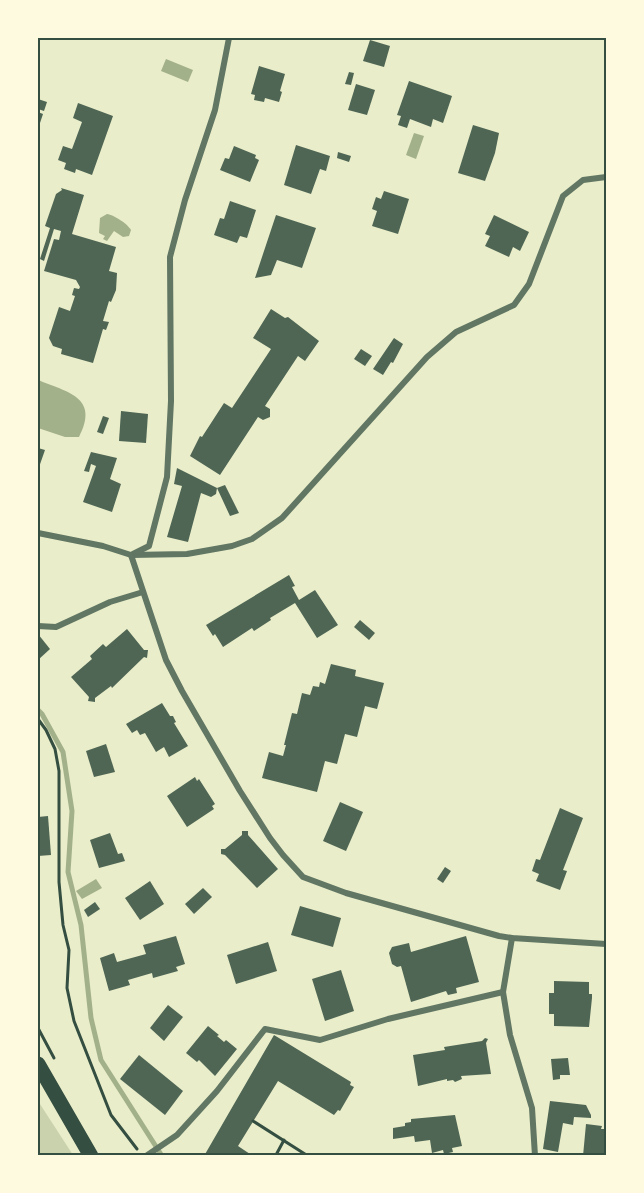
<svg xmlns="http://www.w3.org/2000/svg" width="644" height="1193" viewBox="0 0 644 1193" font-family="Arial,sans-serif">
  <rect width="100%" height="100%" fill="#e9edc9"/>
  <!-- green -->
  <path fill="#cad2ad" d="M38 1101 73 1155H38Z"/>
  <!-- water -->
  <g fill="#a3b18a">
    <path d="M166 59 193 70 188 82 161 71Z"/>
    <path d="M414 133 424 136 416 159 406 155Z"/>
    <path d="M107 214C114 215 128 224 131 230L129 236 123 237 114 231 107 241 103 239 105 236 99 233 100 218Z"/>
    <path d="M38 380C67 392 100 397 79 437H65L38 428Z"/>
    <path d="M96 879 102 888 82 899 76 891Z"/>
  </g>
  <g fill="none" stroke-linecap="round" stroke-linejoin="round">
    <!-- stream -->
    <path stroke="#a3b18a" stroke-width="5" d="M38 710 42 714 63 752 72 811 68 872 81 925 91 1018 101 1060 162 1156"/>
  </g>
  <!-- building -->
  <g fill="#4f6655">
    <path d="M370 40 390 46 384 67 363 61Z"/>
    <path d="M259 66 285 74 280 91 282 92 279 102 265 98 264 102 254 100 255 95 251 94Z"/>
    <path d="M349 72 354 73 351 85 345 84Z"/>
    <path d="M409 81 452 96 443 123 433 119 431 127 410 119 407 128 398 125 401 116 397 115Z"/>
    <path d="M356 84 375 90 367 115 348 110Z"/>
    <path d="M38 99 47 102 44 111 38 109Z"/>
    <path d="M78 103 113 116 92 175 76 169 75 173 64 169 66 163 58 160 63 146 72 149 82 122 73 118Z"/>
    <path d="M38 112 43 114 38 129Z"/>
    <path d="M473 125 499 133 495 153 485 181 458 173Z"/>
    <path d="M296 145 330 156 326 171 320 169 311 194 284 185Z"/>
    <path d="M234 146 256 155 255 158 259 160 250 182 220 170 225 158 229 159Z"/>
    <path d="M338 152 351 156 349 162 337 158Z"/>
    <path d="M61 188 84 195 72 234 116 247 109 271 117 273 116 290 111 302 109 301 103 321 109 322 106 330 103 329 93 363 61 354 62 349 53 346 49 338 59 307 70 311 75 296 72 295 74 288 79 289 80 287 76 280 44 271 54 239 59 240 61 231 54 229 44 261 40 259 50 228 45 226 56 194 62 190Z"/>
    <path d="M384 191 409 199 398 234 372 226 377 211 372 209 376 197 381 199Z"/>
    <path d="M230 201 256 210 247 238 240 236 237 243 214 235 220 218 224 219Z"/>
    <path d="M276 215 316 228 302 268 277 260 271 275 255 278Z"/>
    <path d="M494 215 529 232 520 251 513 247 509 257 485 246 490 236 485 234Z"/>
    <path d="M271 309 285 318 288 317 319 341 305 361 298 356 265 406 270 409V417L263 420 258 417 220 475 190 456 200 436 202 437 224 403 232 408 271 349 253 338Z"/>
    <path d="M394 338 403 344 393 363 391 362 383 375 373 369Z"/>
    <path d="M361 349 372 356 365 366 354 359Z"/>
    <path d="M121 411 148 414 146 443 119 441Z"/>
    <path d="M103 416 109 418 103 434 97 432Z"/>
    <path d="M38 448 45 450 38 470Z"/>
    <path d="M91 452 117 458 110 479 121 484 112 512 83 502 96 466 91 464 89 472 84 471Z"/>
    <path d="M177 468 217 488 225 485 239 513 230 516 217 488 216 494 211 497 201 493 188 542 167 537 182 486 174 484Z"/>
    <path d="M289 575 295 586 292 587 299 600 315 590 338 625 317 638 295 603 270 618 271 620 254 631 252 628 223 647 215 634 213 636 206 625Z"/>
    <path d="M360 620 375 633 369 640 354 627Z"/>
    <path d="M127 629 144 650H148L147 658 144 657 112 688 111 686 95 698V702L88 701 89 697 71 677 92 659 90 656 103 644 106 647Z"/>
    <path d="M38 634 50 649 38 660Z"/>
    <path d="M331 664 356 670 355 676 384 683 377 709 365 706 357 737 345 734 337 764 325 761 317 792 262 778 269 752 283 756 286 745H284L292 713 297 714 302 693 310 695 313 686 319 687 320 682 325 684Z"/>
    <path d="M162 703 170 716H173L176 722 174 723 188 746 169 757 164 747 156 752 145 733 140 735 137 730 132 733 126 724Z"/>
    <path d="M106 744 115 772 94 777 86 751Z"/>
    <path d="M195 777 197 781 199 779 215 804 212 806 214 809 187 827 167 796Z"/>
    <path d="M340 802 363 812 346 851 323 841Z"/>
    <path d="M560 808 583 818 563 870 567 871 560 890 536 881 539 874 532 871 536 859 540 860Z"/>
    <path d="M48 816 51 855 38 856V817Z"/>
    <path d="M242 831H248V835L278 869 257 888 225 855 221 854V849H225L242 835Z"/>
    <path d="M110 833 118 854 122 853 125 861 99 868 90 840Z"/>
    <path d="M445 867 451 871 443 883 437 879Z"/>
    <path d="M150 881 164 904 140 920 125 898Z"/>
    <path d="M203 888 212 897 194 914 185 904Z"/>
    <path d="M95 902 100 909 88 917 84 910Z"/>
    <path d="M300 906 341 918 333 947 291 935Z"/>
    <path d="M176 936 185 964 176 967 178 971 153 978 152 973 128 980 130 985 109 991 100 958 114 953 117 962 146 954 143 945Z"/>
    <path d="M466 936 479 982 456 988 457 993 448 995 446 991 411 1002 401 966 397 967 392 964 389 953 392 947 409 943 411 952Z"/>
    <path d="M268 942 277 971 236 984 227 955Z"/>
    <path d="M341 970 354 1011 325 1021 312 979Z"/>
    <path d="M554 981 589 982V994H592V998L589 1027 554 1026V1014H549V993H554Z"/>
    <path d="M168 1005 183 1017 164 1041 150 1028Z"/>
    <path d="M208 1026 219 1035 217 1036 224 1042 226 1040 237 1049 215 1076 199 1060 197 1062 186 1053Z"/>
    <path d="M274 1035 351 1082 350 1085 354 1087 340 1111 338 1110 334 1115 278 1081 238 1146 253 1156H204Z"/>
    <path d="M485 1038 488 1039 486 1043 491 1074 461 1076 462 1079 455 1082 453 1080 447 1081V1079L418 1086 413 1055 445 1050 444 1047 482 1041Z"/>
    <path d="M139 1055 183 1091 165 1115 120 1079Z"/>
    <path d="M568 1058 570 1075H560V1079L553 1080 551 1059Z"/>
    <path d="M550 1101 586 1105 591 1115V1118L574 1117 573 1125 563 1123 558 1152 543 1149Z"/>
    <path d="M455 1115 462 1146 452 1148 453 1152 444 1154 443 1150 432 1153 430 1140 415 1142 414 1136 393 1139V1128L405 1126V1123L411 1122V1119Z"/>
    <path d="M586 1124 602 1126 601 1129H606V1156H583Z"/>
  </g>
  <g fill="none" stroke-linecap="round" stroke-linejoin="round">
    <!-- path -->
    <g stroke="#344e41" stroke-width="3">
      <path d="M38 719 46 730 55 749 59 771V882L63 925 69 950 67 988 74 1021 111 1115 137 1149"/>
      <path d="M38 1028 54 1058"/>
      <path d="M253 1121 308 1156"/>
      <path d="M276 1155 284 1140"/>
    </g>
    <!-- minor -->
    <g stroke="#617663" stroke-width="6">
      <path d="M38 533 103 546 131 555 187 554 232 546 252 539 282 518 427 357 456 332 514 305 529 284 563 196 583 180 606 177"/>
      <path d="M133 554 149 546 167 477 171 401 170 257 185 200 215 110 229 38"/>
      <path d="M131 555 166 660 182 691 240 791 270 838 283 855 303 877 346 893 499 936 512 938 606 944"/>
      <path d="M38 626 56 627 110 602 143 592"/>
      <path d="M512 938 503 992 510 1035 532 1108 535 1156"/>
      <path d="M146 1156 177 1135 217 1091 265 1029 320 1040 388 1019 503 992"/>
    </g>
    <!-- primary -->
    <path stroke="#344e41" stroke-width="15" d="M38 1064 91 1156"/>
  </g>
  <!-- border -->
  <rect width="644" height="1193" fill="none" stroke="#fefae0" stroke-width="78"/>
  <rect x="39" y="39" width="566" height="1115" fill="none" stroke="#344e41" stroke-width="2"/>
</svg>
